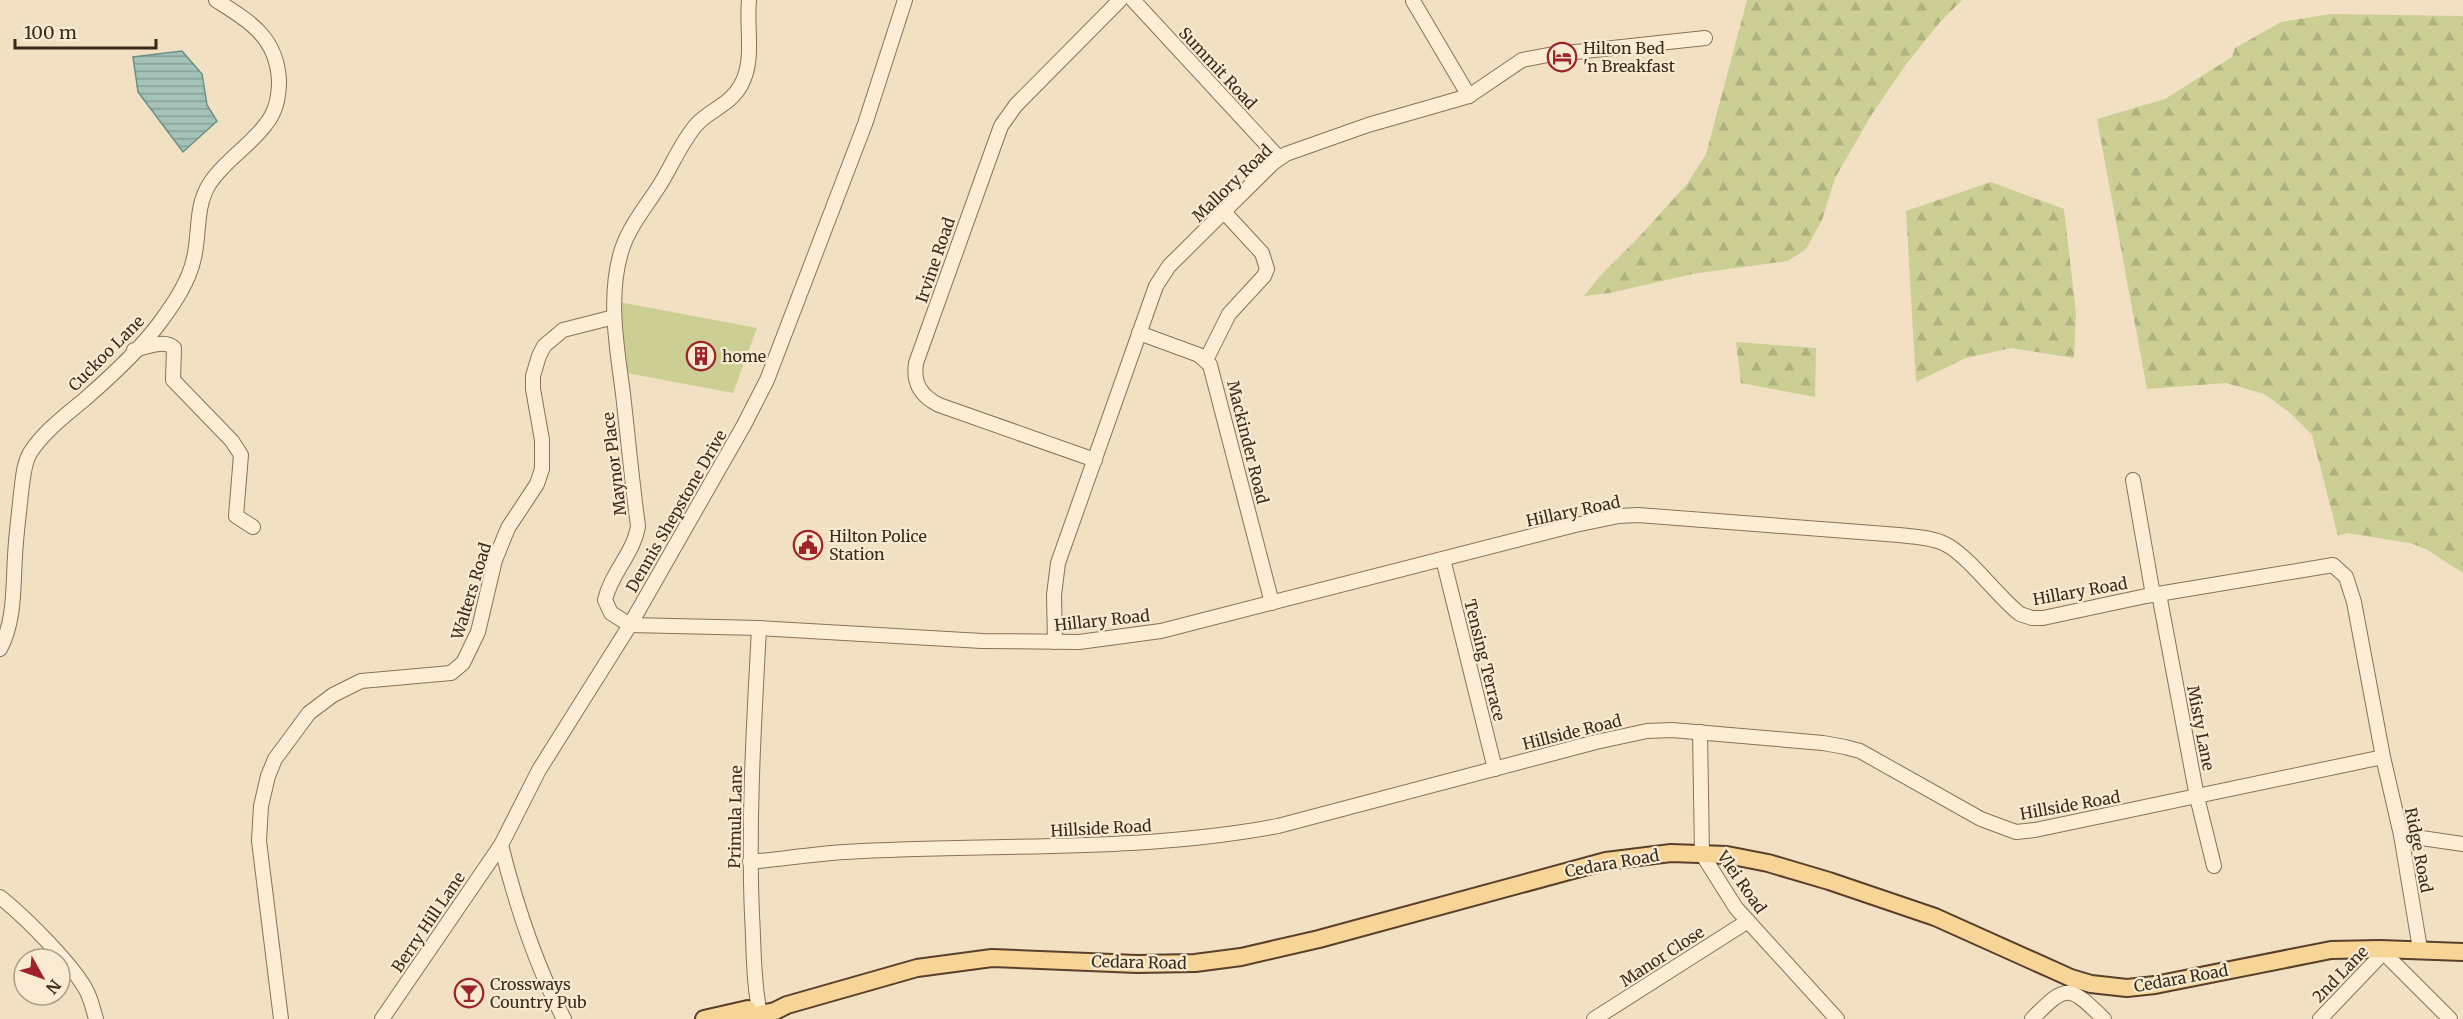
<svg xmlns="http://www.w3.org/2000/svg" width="2463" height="1019" viewBox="0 0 2463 1019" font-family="Merriweather,serif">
  <defs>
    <pattern id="forest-firs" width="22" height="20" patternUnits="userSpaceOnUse" patternTransform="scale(1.5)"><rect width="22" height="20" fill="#cbcf94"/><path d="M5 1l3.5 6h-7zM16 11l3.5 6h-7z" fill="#afb27f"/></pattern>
    <pattern id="water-rules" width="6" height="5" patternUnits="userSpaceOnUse" patternTransform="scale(1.5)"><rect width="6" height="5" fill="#a4c3b8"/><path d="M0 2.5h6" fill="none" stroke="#879f95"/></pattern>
  </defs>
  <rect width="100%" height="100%" fill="#f1e0c1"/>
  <!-- green -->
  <path fill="#cbcf94" d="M619 302 757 328 733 393 627 373Z"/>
  <!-- forest -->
  <g fill="url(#forest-firs)">
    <path d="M1747 0H1962L1940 22 1907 63 1872 114 1835 178 1822 220 1806 249 1788 261 1692 274 1610 293 1584 296 1600 276 1639 237 1687 184 1706 154Z"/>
    <path d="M2331 14 2463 16V573L2426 549 2410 543 2347 533 2338 536 2312 435 2289 412 2264 394 2226 383 2147 389 2097 119 2165 99 2232 57 2235 48 2281 22Z"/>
    <path d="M1991 182 2064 209 2076 313 2074 358 2011 348 1966 358 1916 382 1906 211Z"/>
    <path d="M1736 342 1816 348 1815 397 1741 383Z"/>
  </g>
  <!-- water -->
  <path fill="url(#water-rules)" stroke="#6a9186" stroke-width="1.5" d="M182 51 202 74 207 105 217 121 183 152 138 92 133 57Z"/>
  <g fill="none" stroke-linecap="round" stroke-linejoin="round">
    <!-- minor casing -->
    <g stroke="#8b7157" stroke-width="16">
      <g id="minor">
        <path d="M749 0C746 28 755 60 741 85 731 104 710 110 697 124 682 141 673 163 661 183 648 204 630 225 622 249 607 296 617 347 623 394 628 438 632 482 638 526 634 553 611 573 605 600L611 613 630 625 759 628 982 641 1079 642 1161 631 1575 525 1619 516 1638 515 1899 535C1914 537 1932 537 1945 544 1968 555 1997 596 2020 614L2032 618H2043L2146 596 2333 565 2346 577 2354 602 2383 757 2401 835 2420 949"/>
        <path d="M1133 0 1279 158"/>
        <path d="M1413 1 1469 96"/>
        <path d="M1139 333 1199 355 1210 365 1272 603"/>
        <path d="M134 350C147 347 164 339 174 348L173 380 232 441 241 455 236 516 253 527"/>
        <path d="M1206 360 1229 314 1264 276 1267 269 1262 253 1225 213"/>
        <path d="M1095 460 939 405C921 396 913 384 916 363L1001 126 1016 105 1120 0"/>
        <path d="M2133 480 2153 595"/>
        <path d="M1443 559 1495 769"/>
        <path d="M2159 594 2197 797 2214 866"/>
        <path d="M759 628C754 724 748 819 752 915 754 947 753 982 760 1014"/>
        <path d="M1055 642 1054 595 1058 563 1156 286 1169 266 1273 163 1286 154 1368 125 1469 96 1522 60 1548 55 1705 38"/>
        <path d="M0 649C15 621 13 587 15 556 16 535 19 514 21 493 23 480 23 465 30 453 43 432 66 415 85 399 108 379 143 346 161 321 175 302 189 281 194 258 200 232 195 206 210 183 225 160 250 146 266 124 276 112 279 96 279 81 277 37 250 22 216 0"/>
        <path d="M1700 732 1702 854 1736 908 1837 1019"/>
        <path d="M2401 835 2463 844"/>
        <path d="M501 845C516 905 535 964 564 1019"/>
        <path d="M750 862C782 859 814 854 845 852 990 843 1135 853 1278 826L1596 742 1647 731 1672 730 1823 743 1845 747 1860 751 1981 819 2016 832 2035 830 2383 757"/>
        <path d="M0 897C24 916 70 962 85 988 91 998 93 1009 96 1019"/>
        <path d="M2380 949 2450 1019"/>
        <path d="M281 1019 259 841 261 806 268 776 275 759 309 713 333 695 361 681 451 673 463 663 478 632 495 560 508 528 537 484 542 469V440L533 389V376L539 356 544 346 563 330 614 317"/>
        <path d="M382 1019 501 845 539 770 630 625 744 425 767 380 865 124 905 0"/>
        <path d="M1594 1019 1748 921"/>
        <path d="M2032 1019C2067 983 2069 985 2104 1019"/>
        <path d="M2320 1019 2384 952"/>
      </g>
    </g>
    <!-- major casing -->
    <g stroke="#593f2c" stroke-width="20">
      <g id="major">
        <path d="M704 1019 748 1009"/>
        <path d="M736 1019 775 1011 787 1005 917 968 992 958 1137 964 1195 963 1241 957 1319 939 1606 861 1671 853 1727 855 1768 863 1829 881 1935 917 2071 978 2091 984 2127 988 2155 985 2331 950 2380 949 2463 952"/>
      </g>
    </g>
    <!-- minor -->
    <use href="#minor" stroke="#fbeed4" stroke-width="14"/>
    <!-- major -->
    <use href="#major" stroke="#f6d596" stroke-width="16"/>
  </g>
  <!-- icons -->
  <defs>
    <g id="hotel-ring" transform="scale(1.5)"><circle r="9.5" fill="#f8ebd1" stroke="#9e2329" stroke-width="1.5"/><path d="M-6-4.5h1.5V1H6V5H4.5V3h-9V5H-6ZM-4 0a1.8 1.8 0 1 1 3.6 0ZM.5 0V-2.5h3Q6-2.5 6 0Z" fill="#9e2329"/></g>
    <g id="building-ring" transform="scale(1.5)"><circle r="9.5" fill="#f8ebd1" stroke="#9e2329" stroke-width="1.5"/><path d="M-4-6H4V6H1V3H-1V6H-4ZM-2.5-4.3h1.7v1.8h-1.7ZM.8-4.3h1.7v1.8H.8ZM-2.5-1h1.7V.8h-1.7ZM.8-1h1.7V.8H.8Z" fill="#9e2329"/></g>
    <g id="civic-ring" transform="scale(1.5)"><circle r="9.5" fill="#f8ebd1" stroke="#9e2329" stroke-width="1.5"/><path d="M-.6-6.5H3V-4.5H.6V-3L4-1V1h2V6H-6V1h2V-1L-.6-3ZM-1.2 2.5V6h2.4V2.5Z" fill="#9e2329"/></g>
    <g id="bar-ring" transform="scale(1.5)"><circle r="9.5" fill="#f8ebd1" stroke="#9e2329" stroke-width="1.5"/><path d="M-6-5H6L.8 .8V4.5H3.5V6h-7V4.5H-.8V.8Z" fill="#9e2329"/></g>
  </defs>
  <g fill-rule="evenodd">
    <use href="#hotel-ring" x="1562" y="57"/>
    <use href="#building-ring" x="701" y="356"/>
    <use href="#civic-ring" x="808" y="545"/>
    <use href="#bar-ring" x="469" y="993"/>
  </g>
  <g text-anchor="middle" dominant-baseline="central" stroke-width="4.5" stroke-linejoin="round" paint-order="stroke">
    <!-- poi labels -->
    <g font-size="16" fill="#3a2a1c" stroke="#f8ebd1" text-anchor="start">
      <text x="1583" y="48">Hilton Bed<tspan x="1583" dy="18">'n Breakfast</tspan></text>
      <text x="722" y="356">home</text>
      <text x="829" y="536">Hilton Police<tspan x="829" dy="18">Station</tspan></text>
      <text x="490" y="984">Crossways<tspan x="490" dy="18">Country Pub</tspan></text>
    </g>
    <!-- street labels -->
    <g font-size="16" fill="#3a2a1c" stroke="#f8ebd1">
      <text transform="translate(1218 68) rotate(47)">Summit Road</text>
      <text transform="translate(1232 183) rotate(-44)">Mallory Road</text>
      <text transform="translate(935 260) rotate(-71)">Irvine Road</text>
      <text transform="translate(106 353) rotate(-45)">Cuckoo Lane</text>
      <text transform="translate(1248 442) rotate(76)">Mackinder Road</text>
      <text transform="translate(614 464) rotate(-97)">Maynor Place</text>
      <text transform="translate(676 511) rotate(-60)">Dennis Shepstone Drive</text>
      <text transform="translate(1573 511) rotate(-12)">Hillary Road</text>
      <text transform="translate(471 591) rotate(-73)">Walters Road</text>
      <text transform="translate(2080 591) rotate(-10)">Hillary Road</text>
      <text transform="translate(1102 620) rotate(-6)">Hillary Road</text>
      <text transform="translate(1485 660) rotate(76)">Tensing Terrace</text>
      <text transform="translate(2201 728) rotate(79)">Misty Lane</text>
      <text transform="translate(1572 732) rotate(-14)">Hillside Road</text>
      <text transform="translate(2070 805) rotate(-10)">Hillside Road</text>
      <text transform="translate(735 817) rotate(-89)">Primula Lane</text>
      <text transform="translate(1101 828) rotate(-3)">Hillside Road</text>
      <text transform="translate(2419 850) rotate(79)">Ridge Road</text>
      <text transform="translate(1612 863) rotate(-10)">Cedara Road</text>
      <text transform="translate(1742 882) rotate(55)">Vlei Road</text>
      <text transform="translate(428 922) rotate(-56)">Berry Hill Lane</text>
      <text transform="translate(1662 956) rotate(-33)">Manor Close</text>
      <text transform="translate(1139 962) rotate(1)">Cedara Road</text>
      <text transform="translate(2340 974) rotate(-46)">2nd Lane</text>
      <text transform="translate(2181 978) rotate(-10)">Cedara Road</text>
    </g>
  </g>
  <!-- north arrow -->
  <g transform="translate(42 977) rotate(130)"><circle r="28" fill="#f8ebd1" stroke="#ac9e89" stroke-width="1.5"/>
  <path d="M0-4.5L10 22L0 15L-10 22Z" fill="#9e2329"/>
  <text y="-9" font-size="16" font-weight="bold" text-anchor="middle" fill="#3a2a1c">N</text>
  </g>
  <!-- scale -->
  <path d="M15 39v9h141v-9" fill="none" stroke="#3a2a1c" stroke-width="3"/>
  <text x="24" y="39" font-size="18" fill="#3a2a1c" stroke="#f8ebd1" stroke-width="4.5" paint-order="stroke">100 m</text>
</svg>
